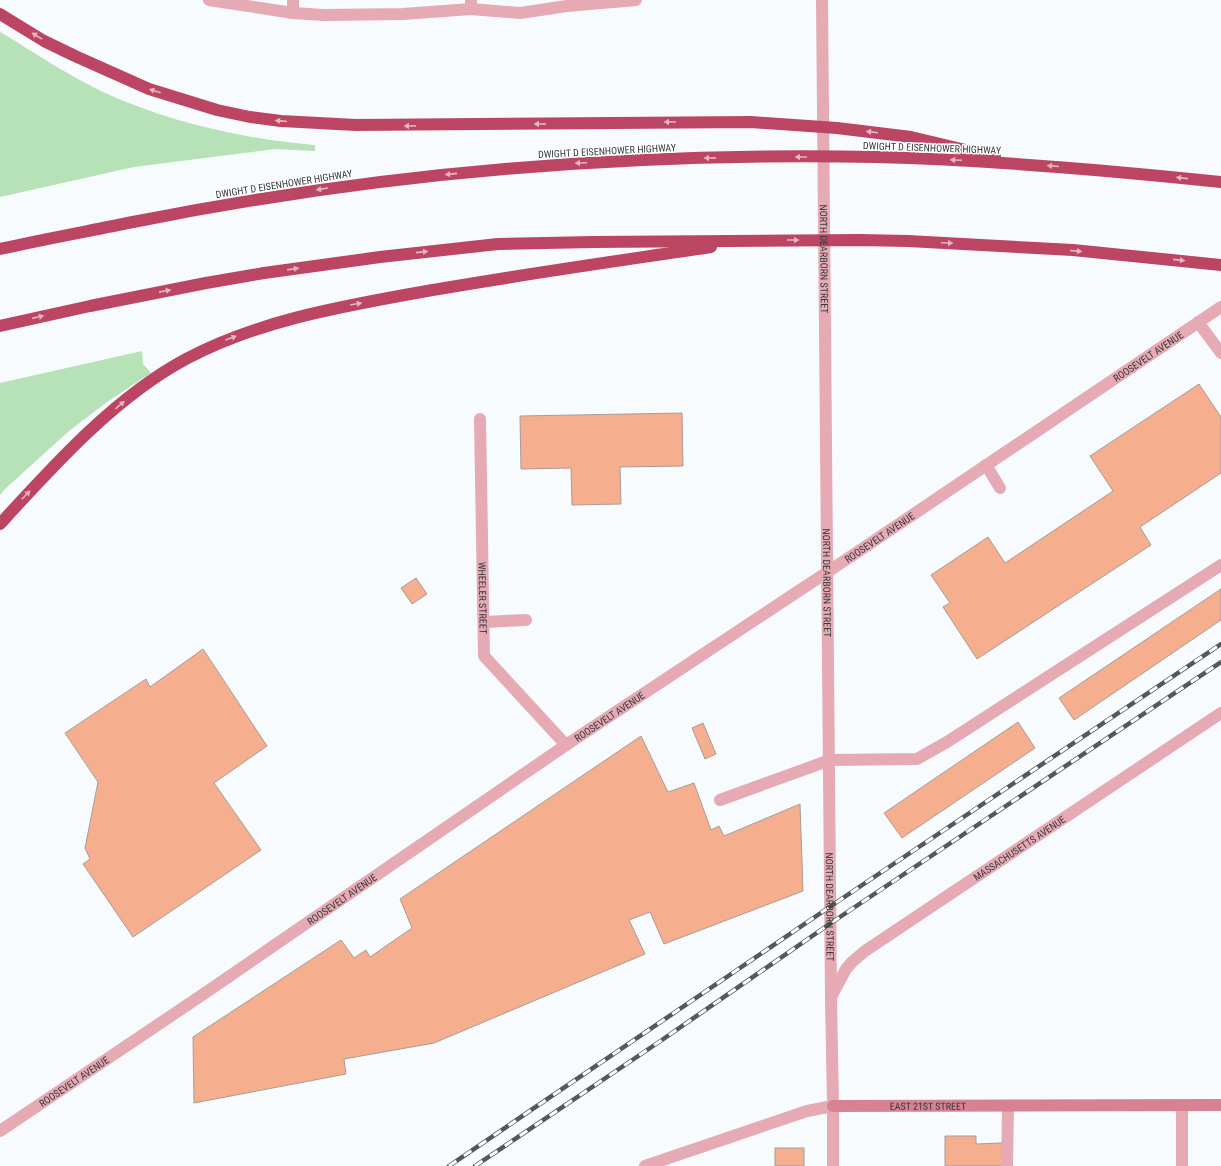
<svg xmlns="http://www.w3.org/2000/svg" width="1221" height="1166" viewBox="0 0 1221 1166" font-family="'Roboto Condensed',sans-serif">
  <rect width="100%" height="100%" fill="#f8fbfe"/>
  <!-- green -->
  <g fill="#b7e1b6">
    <path d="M0 32C34 52 67 75 103 92 168 122 243 139 315 145V151L275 149 134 167 0 197Z"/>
    <path d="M142 351 143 364 151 373 107 402 69 431 5 489 0 495V383Z"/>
  </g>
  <!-- building -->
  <g fill="#f6af8e" stroke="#a79c98">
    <path d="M1199 384 1221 417V473L1140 527 1151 545 977 659 943 607 950 603 931 575 988 537 1005 563 1113 491 1090 456Z"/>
    <path d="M682 413 683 466 620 467 621 504 572 505 571 468 521 469 520 416Z"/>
    <path d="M416 578 427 594 412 604 401 588Z"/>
    <path d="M1221 589V620L1074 720 1059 698Z"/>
    <path d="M203 649 267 746 214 783 261 850 133 937 83 864 90 859 85 848 98 782 65 733 146 679 150 687Z"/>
    <path d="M1018 722 1035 748 902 838 884 813Z"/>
    <path d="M703 723 716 754 705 759 692 728Z"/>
    <path d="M641 736 668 792 694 783 711 830 719 826 724 836 800 804 803 891 664 944 650 912 629 920 645 954 434 1043 344 1059 346 1074 194 1103 193 1037 341 940 354 958 366 950 370 957 412 928 400 899Z"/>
    <path d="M945 1136H976V1144L1002 1143 1003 1166H945Z"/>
    <rect x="775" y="1148" width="29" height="18"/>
  </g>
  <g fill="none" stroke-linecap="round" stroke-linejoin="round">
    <!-- service -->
    <g stroke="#e5aab4" stroke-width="12">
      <path d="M209 0 293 13 324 15 403 14 471 9 520 13 567 6 636 0"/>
      <path d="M293 0V13"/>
      <path d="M1198 322 1221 353"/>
      <path d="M986 465 1000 488"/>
      <path d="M484 622 526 620"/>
      <path d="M720 800 830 760 917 759 947 742 1221 565"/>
      <path d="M1007 1166 1008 1106"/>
    </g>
    <!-- minor -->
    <g stroke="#e5aab4" stroke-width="12">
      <path d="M471 0V9"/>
      <path id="s1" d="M822 0 831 997"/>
      <path id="s2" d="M480 419 484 656 566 745"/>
      <path d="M1182 1105V1166"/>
      <path d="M833 1106V1166"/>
      <path id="s3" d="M0 1131 205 993 566 745 850 557 1221 307"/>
    </g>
    <!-- tertiary -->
    <path stroke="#e5aab4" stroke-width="12" id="s4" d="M645 1166 807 1111 833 1106 831 997 846 969 852 962 865 951 1221 713"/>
    <!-- secondary -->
    <path stroke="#d68292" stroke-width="12" id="s5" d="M833 1106 1221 1105"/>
    <!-- motorway -->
    <g stroke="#bd4564" stroke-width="12">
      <path d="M0 14 44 41 75 56 149 89 217 110 250 117 281 121 356 125 751 122 837 128 911 137 995 157"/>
      <path d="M0 249C44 239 89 231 133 222 378 173 627 152 876 157 992 160 1106 170 1221 182"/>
      <path d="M0 326 90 306 206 283 264 273 380 257 498 244 593 242 860 240 908 241 1073 250 1221 265"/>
      <path d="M0 524C54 465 115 397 186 359 256 322 333 308 410 294 510 276 611 262 711 247"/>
    </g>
    <!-- rail casing -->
    <g stroke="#55585b" stroke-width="4.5">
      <g id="rail">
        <path d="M449 1166 831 906 1221 644"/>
        <path d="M475 1166 659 1042 831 923 1221 662"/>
      </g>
    </g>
    <!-- rail -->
    <use href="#rail" stroke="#fff" stroke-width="3" stroke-dasharray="9" stroke-linecap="butt"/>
  </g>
  <!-- one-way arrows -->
  <defs><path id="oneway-solid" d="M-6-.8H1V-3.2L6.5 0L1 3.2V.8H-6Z"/></defs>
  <g fill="#e5b5c1">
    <use href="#oneway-solid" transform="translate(37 36) rotate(-148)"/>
    <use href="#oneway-solid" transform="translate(155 91) rotate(-162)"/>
    <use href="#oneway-solid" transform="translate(281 121) rotate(-175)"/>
    <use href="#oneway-solid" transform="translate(670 122) rotate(180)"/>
    <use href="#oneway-solid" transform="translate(540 124) rotate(179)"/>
    <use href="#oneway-solid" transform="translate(410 126) rotate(179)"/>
    <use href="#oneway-solid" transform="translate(872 132) rotate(-173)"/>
    <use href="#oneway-solid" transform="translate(801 157) rotate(180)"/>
    <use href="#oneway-solid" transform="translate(710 158) rotate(179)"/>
    <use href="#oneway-solid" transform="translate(956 160) rotate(-177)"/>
    <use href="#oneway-solid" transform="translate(581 163) rotate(177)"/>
    <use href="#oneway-solid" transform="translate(1053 166) rotate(-175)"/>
    <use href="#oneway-solid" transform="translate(451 174) rotate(174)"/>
    <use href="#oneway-solid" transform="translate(1182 178) rotate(-174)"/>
    <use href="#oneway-solid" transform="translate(322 189) rotate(171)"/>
    <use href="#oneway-solid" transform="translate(793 240)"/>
    <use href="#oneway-solid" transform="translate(947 243) rotate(3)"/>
    <use href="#oneway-solid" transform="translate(1076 251) rotate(5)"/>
    <use href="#oneway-solid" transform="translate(422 252) rotate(-6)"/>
    <use href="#oneway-solid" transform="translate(1179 260) rotate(6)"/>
    <use href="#oneway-solid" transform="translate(293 269) rotate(-8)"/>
    <use href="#oneway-solid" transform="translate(165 291) rotate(-11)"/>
    <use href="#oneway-solid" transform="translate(356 304) rotate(-10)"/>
    <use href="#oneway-solid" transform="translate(38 317) rotate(-13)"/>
    <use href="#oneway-solid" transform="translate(231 338) rotate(-20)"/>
    <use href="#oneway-solid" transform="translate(120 405) rotate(-40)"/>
    <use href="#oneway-solid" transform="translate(26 495) rotate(-46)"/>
  </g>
  <g text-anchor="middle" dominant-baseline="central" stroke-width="3" stroke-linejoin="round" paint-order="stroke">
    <!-- street labels -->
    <g font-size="10" fill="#35383b" stroke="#fff">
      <text transform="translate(932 148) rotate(2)">DWIGHT D EISENHOWER HIGHWAY</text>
      <text transform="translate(607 151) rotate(-3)">DWIGHT D EISENHOWER HIGHWAY</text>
      <text transform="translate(284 184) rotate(-9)">DWIGHT D EISENHOWER HIGHWAY</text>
      <text stroke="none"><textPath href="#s1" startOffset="259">NORTH DEARBORN STREET</textPath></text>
      <text stroke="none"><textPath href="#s3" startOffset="1385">ROOSEVELT AVENUE</textPath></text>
      <text stroke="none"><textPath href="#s3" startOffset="1061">ROOSEVELT AVENUE</textPath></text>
      <text stroke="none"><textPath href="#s1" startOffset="583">NORTH DEARBORN STREET</textPath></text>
      <text stroke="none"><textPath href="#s2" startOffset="179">WHEELER STREET</textPath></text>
      <text stroke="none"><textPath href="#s3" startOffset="737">ROOSEVELT AVENUE</textPath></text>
      <text stroke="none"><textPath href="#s4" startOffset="550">MASSACHUSETTS AVENUE</textPath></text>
      <text stroke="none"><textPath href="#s3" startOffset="413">ROOSEVELT AVENUE</textPath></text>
      <text stroke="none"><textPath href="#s1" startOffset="907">NORTH DEARBORN STREET</textPath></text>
      <text stroke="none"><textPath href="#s3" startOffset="89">ROOSEVELT AVENUE</textPath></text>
      <text stroke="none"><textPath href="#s5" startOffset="95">EAST 21ST STREET</textPath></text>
    </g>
  </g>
</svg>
